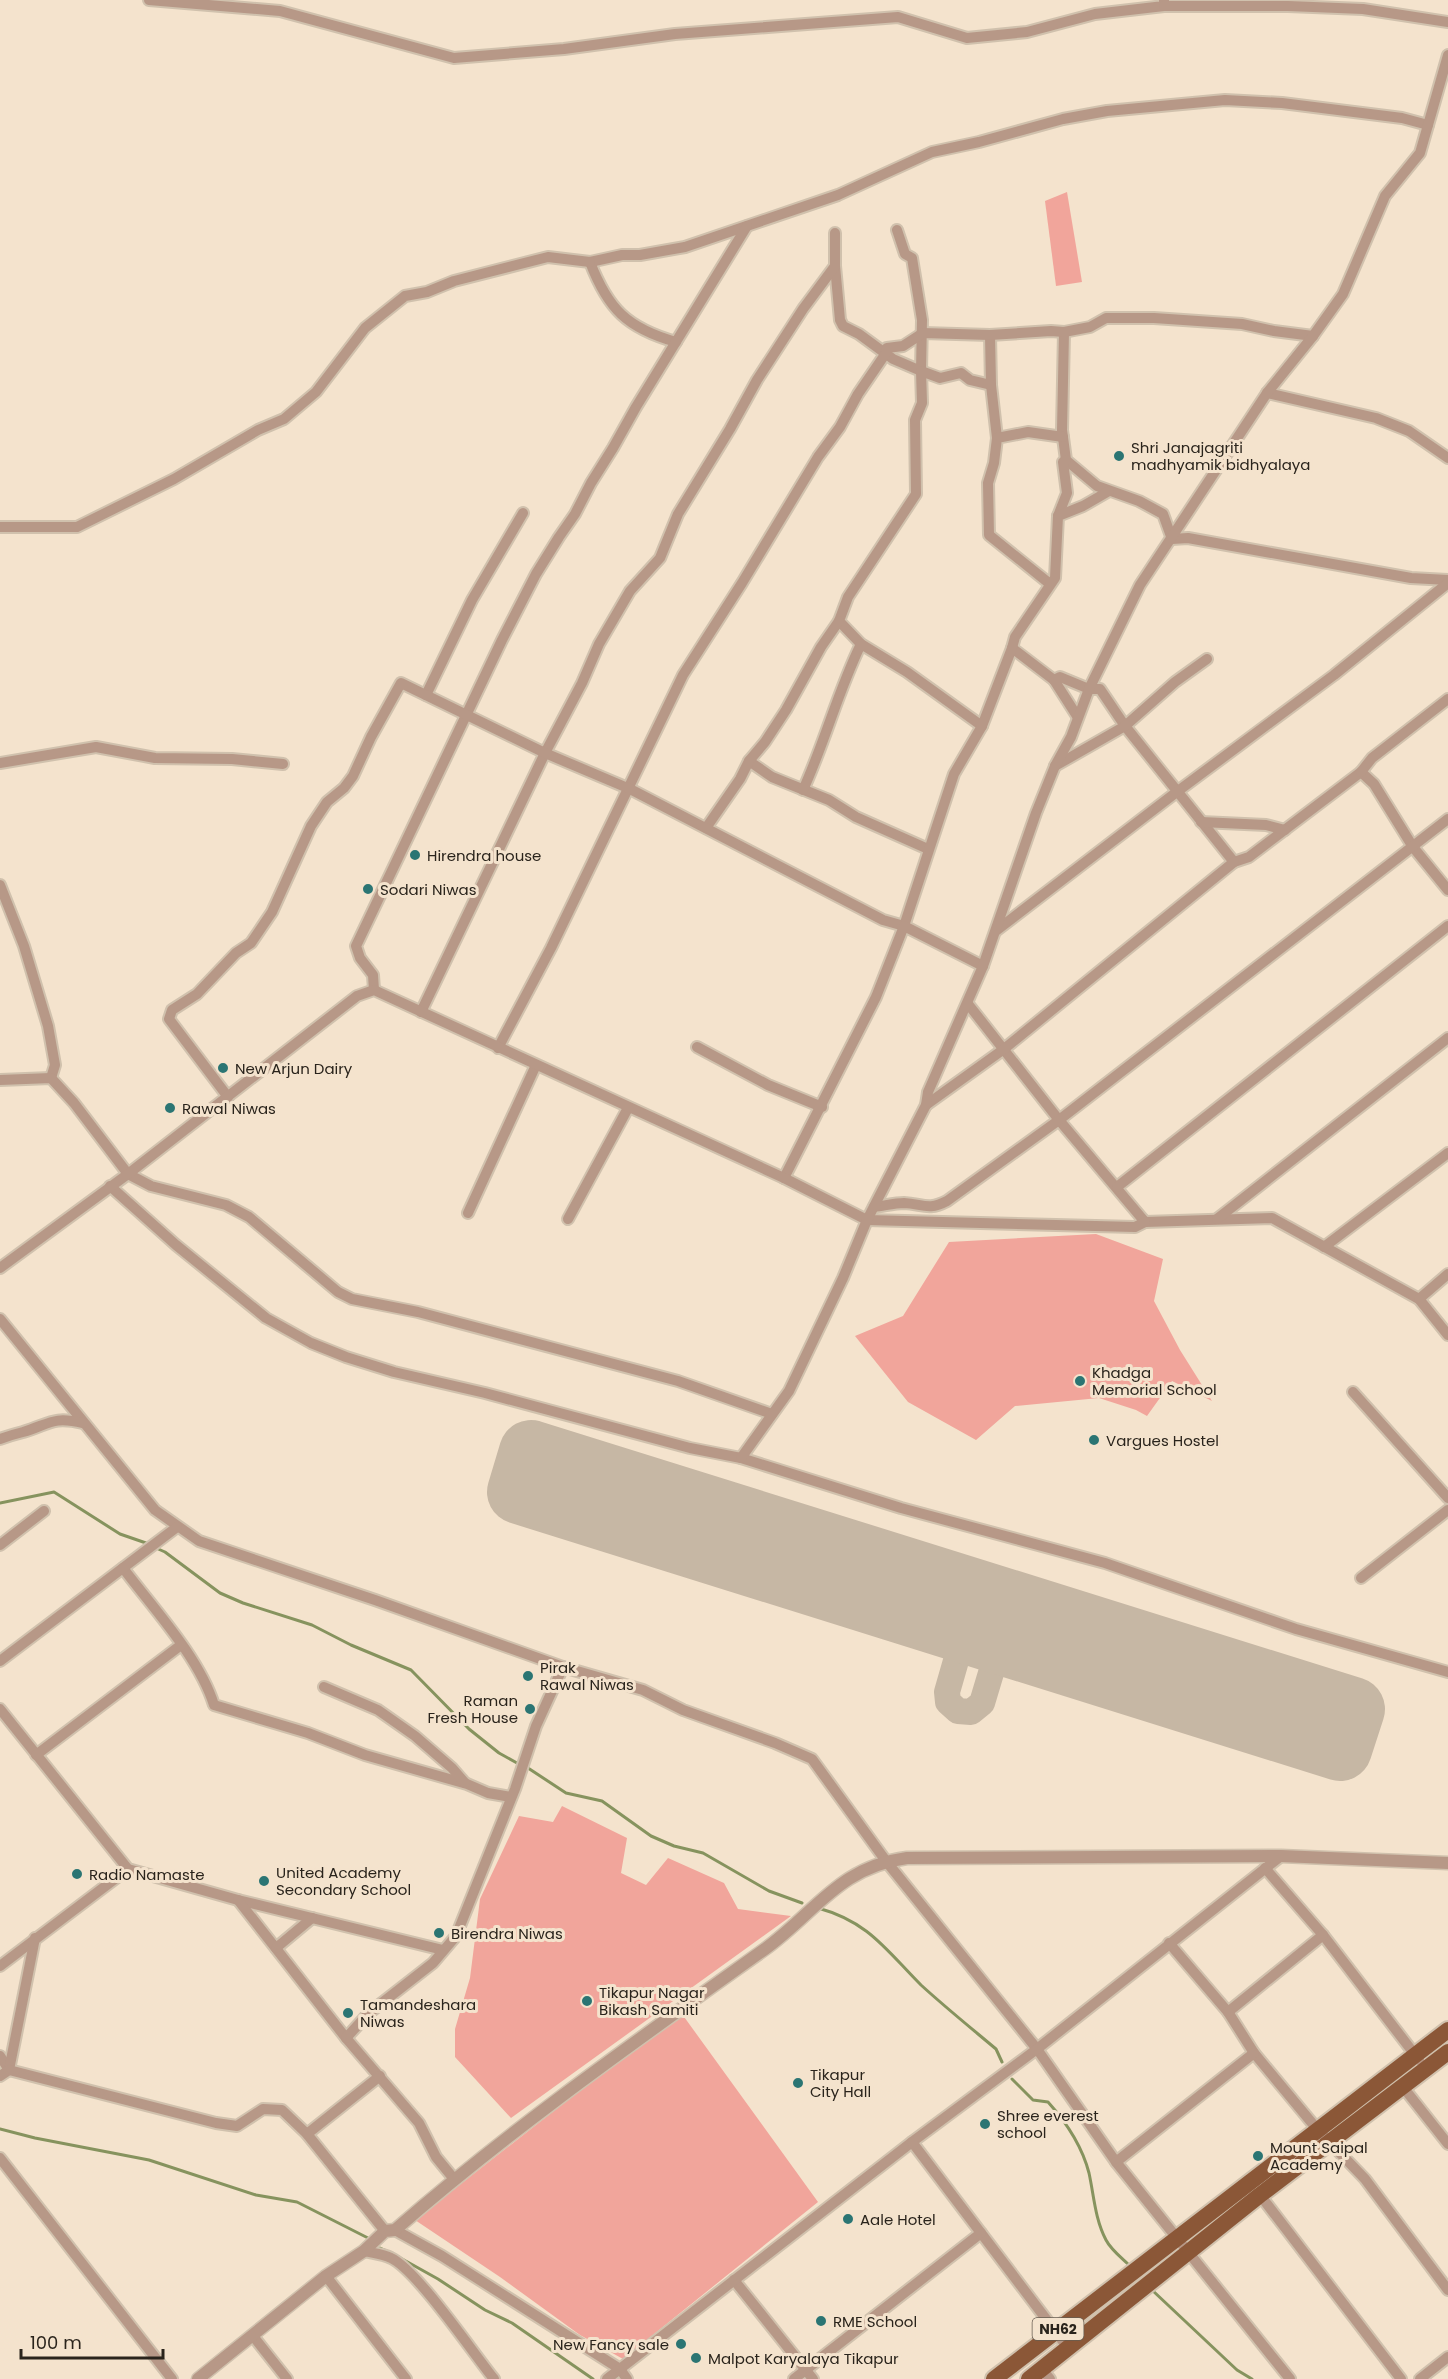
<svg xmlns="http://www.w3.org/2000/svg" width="1448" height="2379" viewBox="0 0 1448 2379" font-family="Poppins,sans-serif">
  <rect width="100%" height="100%" fill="#f4e3cd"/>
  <!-- green -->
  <g fill="#f1a59b">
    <path d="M1067 192 1082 282 1056 286 1045 201Z"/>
    <path d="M1096 1234 1163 1259 1154 1301 1180 1350 1212 1401 1172 1381 1147 1416 1136 1410 1099 1398 1015 1406 976 1440 908 1402 855 1336 903 1316 949 1242Z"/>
    <path d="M562 1806 627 1838 621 1873 646 1885 668 1858 724 1883 738 1909 791 1916 511 2118 455 2057V2029L470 1978 480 1899 519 1816 553 1822Z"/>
    <path d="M682 2014 818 2202 623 2359 580 2335 500 2277 415 2220 611 2066Z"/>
  </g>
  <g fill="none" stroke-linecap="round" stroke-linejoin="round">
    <!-- stream -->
    <g stroke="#86935e" stroke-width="3">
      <path d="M0 1503 54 1492 120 1534 146 1543"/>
      <path d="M156 1548 165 1552 220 1593 243 1603 312 1625 351 1645 411 1670 469 1729 499 1753 517 1763"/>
      <path d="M528 1768 566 1793 602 1801 651 1836 674 1846 703 1853 769 1891 802 1903"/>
      <path d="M818 1908C869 1922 886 1950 921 1985 945 2007 971 2028 996 2049L1002 2062"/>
      <path d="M1012 2079 1033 2100 1048 2102C1066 2122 1082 2146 1089 2173 1094 2196 1095 2219 1106 2240 1111 2250 1123 2259 1131 2267"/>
      <path d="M0 2129 35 2138 149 2160 256 2195 297 2202 368 2238"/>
      <path d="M380 2248 389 2252"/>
      <path d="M395 2255 438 2279 485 2310 512 2323 593 2379"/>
      <path d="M1152 2290 1237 2370 1252 2379"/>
    </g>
    <!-- taxiway -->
    <path stroke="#c6b7a4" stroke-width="26" d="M970 1612 947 1692 948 1702 958 1711 971 1712 982 1703 1006 1623"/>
    <!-- runway -->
    <path stroke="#c6b7a4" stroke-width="64" d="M531 1452 1353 1709 1340 1749 519 1492Z"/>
    <!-- minor casing -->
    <g stroke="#d0c1ad" stroke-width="14">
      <g id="minor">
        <path d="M149 0 280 11 454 58 564 49 675 34 898 17 967 38 1027 32 1095 14 1164 6V0"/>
        <path d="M1164 6H1288L1363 9 1448 22"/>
        <path d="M835 266 840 320 843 326 859 334 893 359 921 371 922 320 912 258 905 254 897 230"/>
        <path d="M1064 332 1062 430 1066 460 1097 486 1139 501 1163 514 1172 539 1188 538 1411 578 1448 580"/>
        <path d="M990 335 991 385 997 438"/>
        <path d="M676 342C627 328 608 309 590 262L622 255H640L685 247 838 195 932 152 979 142 1063 119 1107 111 1225 100 1282 103 1402 118 1428 125"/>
        <path d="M1267 393 1376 418 1409 431 1448 458"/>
        <path d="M1058 516 1067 493 1063 462 1066 460"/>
        <path d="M0 527H77L174 479 258 430 284 419 316 392 365 328 405 296 427 292 454 281 548 257 590 262"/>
        <path d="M1050 584 989 535 988 483 994 463 997 438 1028 432 1063 437"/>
        <path d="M1012 648 1054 680 1060 677 1089 689H1100L1125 726 1234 862 1249 857 1361 772 1374 784 1413 847 1448 890"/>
        <path d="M1054 680 1077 716"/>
        <path d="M426 695 472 600 523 513"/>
        <path d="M982 726 907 672 861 644 839 621 848 597 916 494 915 420 922 403 921 371 940 378 961 373 970 380 991 385"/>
        <path d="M749 761 772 777 829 800 856 817 928 849"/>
        <path d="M0 763 96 747 155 758 232 759 283 764"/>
        <path d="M1055 766 1125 726 1175 682 1207 659"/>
        <path d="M1361 772 1372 758 1448 699"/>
        <path d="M803 790C825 742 838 691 861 644"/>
        <path d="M1201 822 1266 825 1285 830"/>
        <path d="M706 828 740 779 749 761 765 742 786 710 821 647 839 621"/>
        <path d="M0 885 24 946 48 1026 55 1065 51 1078"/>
        <path d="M997 930 1178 791 1334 675 1448 583"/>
        <path d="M374 990 373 975 360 958 356 946 502 640 536 574 559 537 575 514 591 483 613 448 636 407 747 226"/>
        <path d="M968 1004 1059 1120 1145 1222 1272 1218 1419 1299 1448 1335"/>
        <path d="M421 1012 545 753 582 683 599 644 630 591 660 558 678 514 730 429 757 380 803 309 835 266V233"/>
        <path d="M697 1047 768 1085 822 1107"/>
        <path d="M498 1048 551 948 683 675 742 583 818 457 840 427 858 394 886 353 887 348 903 346 923 333 990 335 1051 331 1064 332 1090 327 1106 318H1154L1242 324 1274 331 1313 336"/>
        <path d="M0 1080 51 1078 74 1103 128 1174 151 1186 226 1205 249 1217 338 1292 352 1299 418 1312 678 1381 772 1414"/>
        <path d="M228 1097 169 1019 172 1010 197 994 236 953 251 943 272 912 311 826 327 802 344 788 353 776 371 737 401 683 545 753 630 789 883 920 904 926 954 774 982 726 1012 648 1015 637 1055 578 1058 516 1083 506 1109 491"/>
        <path d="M926 1105 1004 1049 1234 862"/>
        <path d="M784 1178 876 997 904 926 983 966"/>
        <path d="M110 1186 176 1245 266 1318 311 1343 346 1357 394 1372 485 1393 690 1448 741 1458 901 1508 1105 1563 1296 1629 1448 1672"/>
        <path d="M1117 1187 1448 926"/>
        <path d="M874 1207C884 1206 894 1203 904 1203 923 1204 928 1211 947 1201L1059 1120 1448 819"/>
        <path d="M468 1213 536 1065"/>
        <path d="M568 1219 628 1108"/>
        <path d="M1217 1219 1448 1038"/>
        <path d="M1324 1247 1448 1153"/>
        <path d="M0 1268 128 1174 357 996 374 990 784 1178 867 1220 1135 1227 1145 1222"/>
        <path d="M1419 1299 1448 1274"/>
        <path d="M0 1319 155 1510 199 1541 375 1600 563 1667 643 1690 683 1710 775 1743 812 1759 886 1861 1037 2049 1116 2162 1290 2379"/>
        <path d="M1353 1392 1448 1498"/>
        <path d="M0 1439C8 1436 15 1434 23 1432 50 1424 52 1416 83 1423"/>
        <path d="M741 1458 789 1391 843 1278 867 1220 926 1105 928 1092 983 966 1036 813 1055 766 1071 737 1089 689 1140 585 1267 393 1313 336 1343 294 1385 196 1420 153 1448 55"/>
        <path d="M0 1545 44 1511"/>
        <path d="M123 1568C153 1608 199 1657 214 1705L308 1733 365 1755 467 1784 488 1793 511 1797"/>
        <path d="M1361 1578 1448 1510"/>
        <path d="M0 1661 177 1527"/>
        <path d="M324 1687 378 1710 415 1736 452 1768 465 1783"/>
        <path d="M0 1709 128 1869 238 1900 443 1950"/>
        <path d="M36 1755 181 1645"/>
        <path d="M1265 1868 1323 1935 1419 2060"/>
        <path d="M238 1900 346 2038 419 2123 436 2157 454 2179"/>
        <path d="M1169 1943 1228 2012 1254 2053 1317 2129 1365 2179 1448 2290"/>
        <path d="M276 1948 312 1918"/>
        <path d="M0 1966 128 1869"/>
        <path d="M1228 2012 1323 1935"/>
        <path d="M346 2038 369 2013 433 1963 456 1936 515 1789 536 1726 563 1667"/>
        <path d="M0 2056 9 2070"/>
        <path d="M9 2070 35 1938"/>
        <path d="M0 2076 9 2070 216 2123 237 2126 263 2109 282 2110 307 2134 385 2231"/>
        <path d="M1403 2087 1448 2144"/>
        <path d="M307 2134 380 2076"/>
        <path d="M0 2158 172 2379"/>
        <path d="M1116 2162 1254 2053"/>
        <path d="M1260 2195 1401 2379"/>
        <path d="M395 2230 442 2256 620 2369 627 2379"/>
        <path d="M981 2233 1068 2348"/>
        <path d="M364 2251C372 2253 383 2254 391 2258 417 2270 473 2353 494 2379"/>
        <path d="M326 2276 406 2379"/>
        <path d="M734 2280 813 2379"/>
        <path d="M253 2336 287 2379"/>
        <path d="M1042 2369 1050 2379"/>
        <path d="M607 2379 912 2142 1037 2049 1281 1856"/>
        <path d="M794 2379 981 2233 912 2142"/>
        <path d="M1420 2379 1448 2357"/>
      </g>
    </g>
    <!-- tertiary casing -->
    <g stroke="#d0c1ad" stroke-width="15">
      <path id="tertiary" d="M198 2379 326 2276 364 2251 385 2231 395 2230C512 2128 639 2039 765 1949 816 1912 839 1867 907 1858L1281 1856 1448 1863"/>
    </g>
    <!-- primary casing -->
    <g stroke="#d0c1ad" stroke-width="20">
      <g id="primary">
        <path d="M994 2379 1448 2030"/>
        <path d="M1029 2379 1260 2195 1448 2052"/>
      </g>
    </g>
    <!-- minor -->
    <use href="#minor" stroke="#b79887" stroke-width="10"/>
    <!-- tertiary -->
    <use href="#tertiary" stroke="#b79887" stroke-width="12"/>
    <!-- primary -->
    <use href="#primary" stroke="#8b5737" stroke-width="16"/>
  </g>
  <!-- markers -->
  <g fill="#2b7573" stroke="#f4e3cd" stroke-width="2">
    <circle cx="1119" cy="456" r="6"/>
    <circle cx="415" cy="855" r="6"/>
    <circle cx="368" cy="889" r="6"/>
    <circle cx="223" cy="1068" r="6"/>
    <circle cx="170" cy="1108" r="6"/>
    <circle cx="1080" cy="1381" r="6"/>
    <circle cx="1094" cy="1440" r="6"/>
    <circle cx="528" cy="1676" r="6"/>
    <circle cx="530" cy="1709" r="6"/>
    <circle cx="77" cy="1874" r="6"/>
    <circle cx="264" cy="1881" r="6"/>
    <circle cx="439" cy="1933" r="6"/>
    <circle cx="587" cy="2001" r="6"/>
    <circle cx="348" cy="2013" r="6"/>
    <circle cx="798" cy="2083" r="6"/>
    <circle cx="985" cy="2124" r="6"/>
    <circle cx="1258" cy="2156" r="6"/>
    <circle cx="848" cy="2219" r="6"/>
    <circle cx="821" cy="2321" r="6"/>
    <circle cx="681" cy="2344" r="6"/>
    <circle cx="696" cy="2358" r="6"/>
  </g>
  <g text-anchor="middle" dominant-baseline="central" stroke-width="6" stroke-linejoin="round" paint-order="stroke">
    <!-- shield labels -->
    <rect fill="#f4e3cd" stroke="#675d51" stroke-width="1.5" x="1032.5" y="2318" width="51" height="22" rx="4.5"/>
    <g font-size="14" font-weight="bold" fill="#2a241c">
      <text x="1058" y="2329">NH62</text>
    </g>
    <!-- poi labels -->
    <g font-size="15" fill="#2a241c" stroke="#f4e3cd" text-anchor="start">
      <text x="1131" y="447">Shri Janajagriti<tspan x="1131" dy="17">madhyamik bidhyalaya</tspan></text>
      <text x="427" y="855">Hirendra house</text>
      <text x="380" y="889">Sodari Niwas</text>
      <text x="235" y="1068">New Arjun Dairy</text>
      <text x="182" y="1108">Rawal Niwas</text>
      <text x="1092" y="1372">Khadga<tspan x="1092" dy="17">Memorial School</tspan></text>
      <text x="1106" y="1440">Vargues Hostel</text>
      <text x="540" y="1667">Pirak<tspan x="540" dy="17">Rawal Niwas</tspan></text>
      <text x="518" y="1700" text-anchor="end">Raman<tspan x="518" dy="17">Fresh House</tspan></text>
      <text x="276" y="1872">United Academy<tspan x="276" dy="17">Secondary School</tspan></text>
      <text x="89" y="1874">Radio Namaste</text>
      <text x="451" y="1933">Birendra Niwas</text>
      <text x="599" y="1992">Tikapur Nagar<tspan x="599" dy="17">Bikash Samiti</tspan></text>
      <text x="360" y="2004">Tamandeshara<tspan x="360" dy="17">Niwas</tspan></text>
      <text x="810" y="2074">Tikapur<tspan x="810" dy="17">City Hall</tspan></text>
      <text x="997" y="2115">Shree everest<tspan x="997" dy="17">school</tspan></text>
      <text x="1270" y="2147">Mount Saipal<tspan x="1270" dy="17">Academy</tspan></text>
      <text x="860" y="2219">Aale Hotel</text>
      <text x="833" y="2321">RME School</text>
      <text x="669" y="2344" text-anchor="end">New Fancy sale</text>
      <text x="708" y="2358">Malpot Karyalaya Tikapur</text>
    </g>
  </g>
  <!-- scale -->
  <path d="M21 2349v9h142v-9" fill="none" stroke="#2a241c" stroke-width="3"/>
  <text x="30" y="2349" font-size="18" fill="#2a241c" stroke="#f4e3cd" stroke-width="4.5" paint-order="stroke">100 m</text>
</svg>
